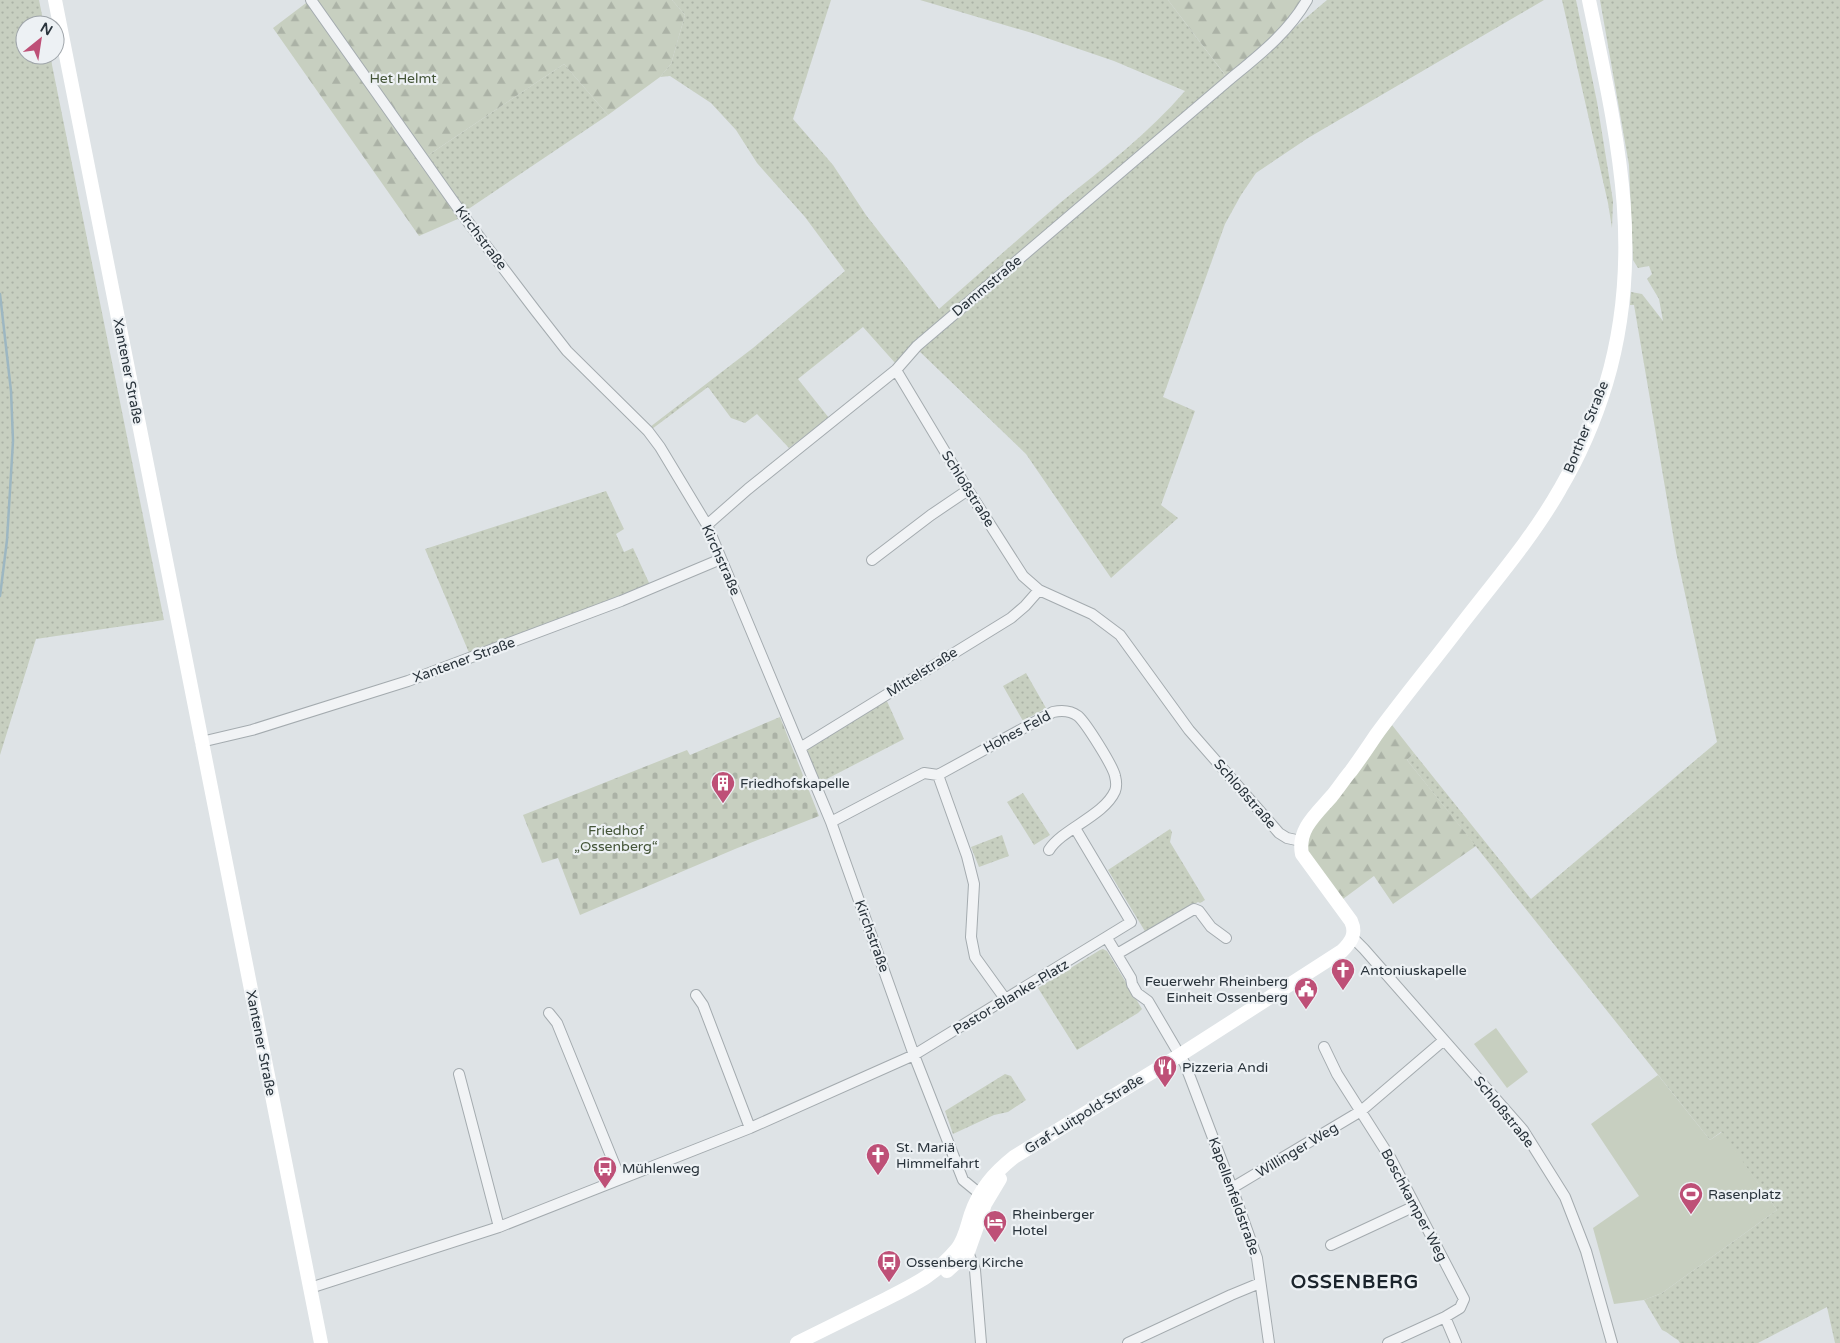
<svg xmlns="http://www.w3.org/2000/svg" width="1840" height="1343" font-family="'Varela Round',sans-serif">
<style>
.grass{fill:url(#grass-dots)}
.forest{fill:url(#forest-firs)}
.cemetery{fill:url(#cemetery-stones)}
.garden{fill:#c7cfc0}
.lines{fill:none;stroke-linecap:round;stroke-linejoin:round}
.stream{stroke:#9db7c2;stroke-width:2.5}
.street-casing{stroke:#a4abaf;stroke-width:12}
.street{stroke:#f1f3f5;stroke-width:10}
.secondary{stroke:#fff;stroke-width:14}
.labels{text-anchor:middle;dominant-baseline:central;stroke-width:4.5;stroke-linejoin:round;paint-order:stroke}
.park-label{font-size:14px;fill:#445538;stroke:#edf1f4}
.street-label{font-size:14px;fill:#29333b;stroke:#edf1f4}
.poi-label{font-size:14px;fill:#29333b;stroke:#edf1f4;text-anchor:start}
.district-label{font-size:19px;font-weight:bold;letter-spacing:1px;fill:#1b242c;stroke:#edf1f4}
</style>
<defs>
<pattern id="grass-dots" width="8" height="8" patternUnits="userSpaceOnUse" patternTransform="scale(1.25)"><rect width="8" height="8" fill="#c7cfc0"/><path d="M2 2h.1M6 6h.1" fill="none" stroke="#abb2a6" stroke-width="1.8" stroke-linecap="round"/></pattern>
<pattern id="forest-firs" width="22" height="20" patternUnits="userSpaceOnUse" patternTransform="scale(1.25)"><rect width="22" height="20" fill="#c7cfc0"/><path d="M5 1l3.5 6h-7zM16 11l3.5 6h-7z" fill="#abb2a6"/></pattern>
<pattern id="cemetery-stones" width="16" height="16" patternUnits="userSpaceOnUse" patternTransform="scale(1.25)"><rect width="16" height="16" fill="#c7cfc0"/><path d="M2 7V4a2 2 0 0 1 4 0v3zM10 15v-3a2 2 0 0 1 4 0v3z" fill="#abb2a6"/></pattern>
</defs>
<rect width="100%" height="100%" fill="#dee3e6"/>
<!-- grass -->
<path class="grass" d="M0,0H39L44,25H25V55H50L164,620L36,639L0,755Z
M672,0H831L793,119L833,165L866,215L939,309C979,274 1019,238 1060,203C1103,168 1149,133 1185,91L1114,61L1032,33L920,0H1168L1228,79L896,364L863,327L798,379L829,418L789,448L757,414L745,423L731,418L708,387L652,429L650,427L753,348L845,271L805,217L757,163L736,130L711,103L670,76L660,77L671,64L685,15Z
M1327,0H1544L1308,138L1256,173L1241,195L1225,224L1163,397L1195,411L1161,505L1178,518L1111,578L1026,454L917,349Z
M1562,0H1576L1597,102L1613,201L1612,228L1608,203Z
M1600,0H1840V1343H1835L1827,1307L1758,1343H1680L1678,1340C1672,1337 1668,1332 1662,1330L1644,1300L1662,1293L1777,1210L1721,1132L1710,1140L1407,760L1414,753L1531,899L1717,742L1676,552L1634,305H1630L1631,292L1642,294L1663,321L1659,299L1647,279L1652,274L1649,266L1638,268L1633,260L1629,165Z
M564,64L608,115L464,212L424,158Z
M606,491L624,529L616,534L624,552L633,548L650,585L470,655L425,549Z
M1026,673L1046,708L1023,721L1003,686Z
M886,699L904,739L819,783L806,748Z
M1023,793L1050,835L1034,845L1007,802Z
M1170,829L1172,832L1170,842L1205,900L1200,903L1198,902L1146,933L1108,870Z
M1002,835L1009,856L979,867L971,847Z
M1103,949L1107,951L1142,1009L1138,1013L1077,1050L1038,988L1100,950Z
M1005,1074L1011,1076L1026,1100L1008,1112L994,1115L953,1134L945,1111Z"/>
<!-- forest -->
<path class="forest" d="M310,0H672L685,15L671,64L660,77L608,115L564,64L418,162L460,218L419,236L273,28Z
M1168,0H1307L1300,12L1229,80Z
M1392,725L1414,753L1407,760L1476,846L1393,904L1374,876L1343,899L1310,856L1307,848L1311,829Z"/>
<!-- cemetery -->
<path class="cemetery" d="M780,717L819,816L735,849L580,915L558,858L542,863L523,815L687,750L690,755Z"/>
<!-- garden -->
<path class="garden" d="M1496,1028L1528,1072L1507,1088L1474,1044Z
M1658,1075L1710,1140L1722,1132L1777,1210L1662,1293L1644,1300L1614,1304L1593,1228L1639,1196L1591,1124Z"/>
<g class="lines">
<!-- stream -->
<path class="stream" d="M0,294L11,391L13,441L7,540L0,596"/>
<!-- street casing -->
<g class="street-casing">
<path id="street" d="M311,0L465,218L535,310L567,351L648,431L660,447L707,525L831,822L914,1055L963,1180L985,1198
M896,370L968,490L1023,576L1039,590L1092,614L1120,635L1189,730L1279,833L1287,838L1301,841
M707,525L748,489L896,370L917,346L1229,80C1258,56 1288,33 1307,0
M872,560L931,515L968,490
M201,742L252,730L408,681L621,601L721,559
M800,748L1011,618L1025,606L1039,590
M938,775L967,856L974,884L971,937L975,957L1006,1000
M831,822L924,773L938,775L1053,712C1062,710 1070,710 1078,716C1086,723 1113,766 1115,776C1116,780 1117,786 1115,791C1104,816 1062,829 1049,850
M1107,938L1131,978L1132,984L1137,993L1148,1001L1185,1064L1232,1188L1257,1258L1269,1343
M1353,938L1364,949L1523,1130L1565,1197L1586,1251L1612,1343
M1117,954L1194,909L1199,911L1211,927L1226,938
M696,995L703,1005L750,1128
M549,1013L557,1023L620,1178
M1324,1047L1337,1074L1391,1159L1464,1299L1460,1308L1445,1317L1388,1343
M459,1074L499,1227
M1232,1188L1361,1111L1444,1040
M1331,1245L1415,1206
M962,1249L968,1252L975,1270L981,1343
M310,1288L499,1227L750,1128L914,1055L1131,922L1075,828
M1445,1317L1456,1343
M1128,1343L1231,1295L1260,1283"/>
</g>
<!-- street -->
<use href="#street" class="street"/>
<!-- secondary -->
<path class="secondary" d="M55,0L321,1343
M947,1271L968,1252L985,1204L1000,1179
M797,1343C827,1328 856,1314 886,1299C915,1284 935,1275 957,1249C965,1239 967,1226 971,1214C979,1190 994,1173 1014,1157L1180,1055L1342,951C1351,942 1357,934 1351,921L1302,854C1297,830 1316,814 1331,797C1338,789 1344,779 1351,771C1360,759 1368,747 1376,735C1403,698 1433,662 1461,625C1494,582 1533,537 1560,489C1579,457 1595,420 1606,384C1646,251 1616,131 1589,0"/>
</g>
<!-- icons -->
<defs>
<g id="building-pin" transform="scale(1.25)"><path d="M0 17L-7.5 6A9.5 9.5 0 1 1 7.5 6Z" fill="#be5077" stroke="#edf1f4"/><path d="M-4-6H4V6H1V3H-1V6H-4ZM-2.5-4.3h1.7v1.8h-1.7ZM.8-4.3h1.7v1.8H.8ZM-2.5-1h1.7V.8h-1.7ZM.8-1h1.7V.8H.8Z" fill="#fff"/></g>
<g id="church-pin" transform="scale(1.25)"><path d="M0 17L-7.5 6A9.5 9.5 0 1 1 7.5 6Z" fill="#be5077" stroke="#edf1f4"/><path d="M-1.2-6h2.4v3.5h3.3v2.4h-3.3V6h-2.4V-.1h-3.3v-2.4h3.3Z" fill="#fff"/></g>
<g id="civic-pin" transform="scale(1.25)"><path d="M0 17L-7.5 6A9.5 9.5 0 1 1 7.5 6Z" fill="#be5077" stroke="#edf1f4"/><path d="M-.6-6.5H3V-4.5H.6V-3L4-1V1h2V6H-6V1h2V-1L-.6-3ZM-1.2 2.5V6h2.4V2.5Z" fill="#fff"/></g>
<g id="restaurant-pin" transform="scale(1.25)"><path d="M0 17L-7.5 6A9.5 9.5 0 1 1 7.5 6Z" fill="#be5077" stroke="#edf1f4"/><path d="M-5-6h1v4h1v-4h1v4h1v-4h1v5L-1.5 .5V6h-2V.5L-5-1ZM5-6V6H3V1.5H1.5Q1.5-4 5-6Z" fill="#fff"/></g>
<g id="bus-pin" transform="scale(1.25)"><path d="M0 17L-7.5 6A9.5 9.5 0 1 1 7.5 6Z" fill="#be5077" stroke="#edf1f4"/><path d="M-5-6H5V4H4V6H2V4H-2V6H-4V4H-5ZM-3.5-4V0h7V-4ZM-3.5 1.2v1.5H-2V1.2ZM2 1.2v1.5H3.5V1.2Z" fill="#fff"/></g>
<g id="stadium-pin" transform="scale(1.25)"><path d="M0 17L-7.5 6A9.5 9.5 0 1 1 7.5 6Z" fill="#be5077" stroke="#edf1f4"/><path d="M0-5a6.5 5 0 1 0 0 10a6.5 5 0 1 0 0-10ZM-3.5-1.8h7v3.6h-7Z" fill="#fff"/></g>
<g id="hotel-pin" transform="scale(1.25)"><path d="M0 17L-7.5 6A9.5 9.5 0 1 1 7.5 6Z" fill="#be5077" stroke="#edf1f4"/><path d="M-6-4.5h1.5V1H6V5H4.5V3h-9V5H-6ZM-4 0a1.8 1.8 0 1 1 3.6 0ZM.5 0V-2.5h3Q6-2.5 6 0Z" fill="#fff"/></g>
</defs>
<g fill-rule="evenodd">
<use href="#building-pin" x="723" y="783"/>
<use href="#church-pin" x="1343" y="970"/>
<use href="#civic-pin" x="1306" y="989"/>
<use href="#restaurant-pin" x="1165" y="1067"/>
<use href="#church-pin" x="878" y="1155"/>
<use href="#bus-pin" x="605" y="1168"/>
<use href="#stadium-pin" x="1691" y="1194"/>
<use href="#hotel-pin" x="995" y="1222"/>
<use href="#bus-pin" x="889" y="1262"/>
</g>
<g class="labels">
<!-- park labels -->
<g class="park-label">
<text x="403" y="78">Het Helmt</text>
<text x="616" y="830">Friedhof<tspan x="616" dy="16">„Ossenberg“</tspan></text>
</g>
<!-- street labels -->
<g class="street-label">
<text transform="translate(481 238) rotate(53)">Kirchstraße</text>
<text transform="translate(987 286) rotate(-40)">Dammstraße</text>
<text transform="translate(128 371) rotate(79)">Xantener Straße</text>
<text transform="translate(1586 427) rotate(-68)">Borther Straße</text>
<text transform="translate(968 489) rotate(58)">Schloßstraße</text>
<text transform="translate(721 560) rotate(66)">Kirchstraße</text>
<text transform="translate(464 660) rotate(-20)">Xantener Straße</text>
<text transform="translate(922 672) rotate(-32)">Mittelstraße</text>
<text transform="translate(1017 732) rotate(-28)">Hohes Feld</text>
<text transform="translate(1245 794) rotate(49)">Schloßstraße</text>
<text transform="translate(872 936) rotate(70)">Kirchstraße</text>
<text transform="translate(1011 997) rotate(-31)">Pastor-Blanke-Platz</text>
<text transform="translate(261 1043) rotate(79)">Xantener Straße</text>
<text transform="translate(1504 1112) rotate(51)">Schloßstraße</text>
<text transform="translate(1084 1114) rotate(-32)">Graf-Luitpold-Straße</text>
<text transform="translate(1297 1150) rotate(-31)">Willinger Weg</text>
<text transform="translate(1234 1196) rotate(70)">Kapellenfeldstraße</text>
<text transform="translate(1414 1205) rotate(62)">Boschkamper Weg</text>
</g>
<!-- poi labels -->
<g class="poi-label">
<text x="740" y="783">Friedhofskapelle</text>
<text x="1360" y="970">Antoniuskapelle</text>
<text x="1288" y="981" text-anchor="end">Feuerwehr Rheinberg<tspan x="1288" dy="16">Einheit Ossenberg</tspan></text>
<text x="1182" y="1067">Pizzeria Andi</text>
<text x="896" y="1147">St. Mariä<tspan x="896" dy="16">Himmelfahrt</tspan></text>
<text x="622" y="1168">Mühlenweg</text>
<text x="1708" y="1194">Rasenplatz</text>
<text x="1012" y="1214">Rheinberger<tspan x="1012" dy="16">Hotel</tspan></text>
<text x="906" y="1262">Ossenberg Kirche</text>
</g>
<!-- district labels -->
<g class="district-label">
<text x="1355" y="1282">OSSENBERG</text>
</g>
</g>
<!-- north arrow -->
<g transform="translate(40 40) rotate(30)"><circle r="24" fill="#edf1f4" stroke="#9fa5aa"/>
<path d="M0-4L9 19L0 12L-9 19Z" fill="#be5077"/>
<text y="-8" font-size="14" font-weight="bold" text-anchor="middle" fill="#29333b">N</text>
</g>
</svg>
